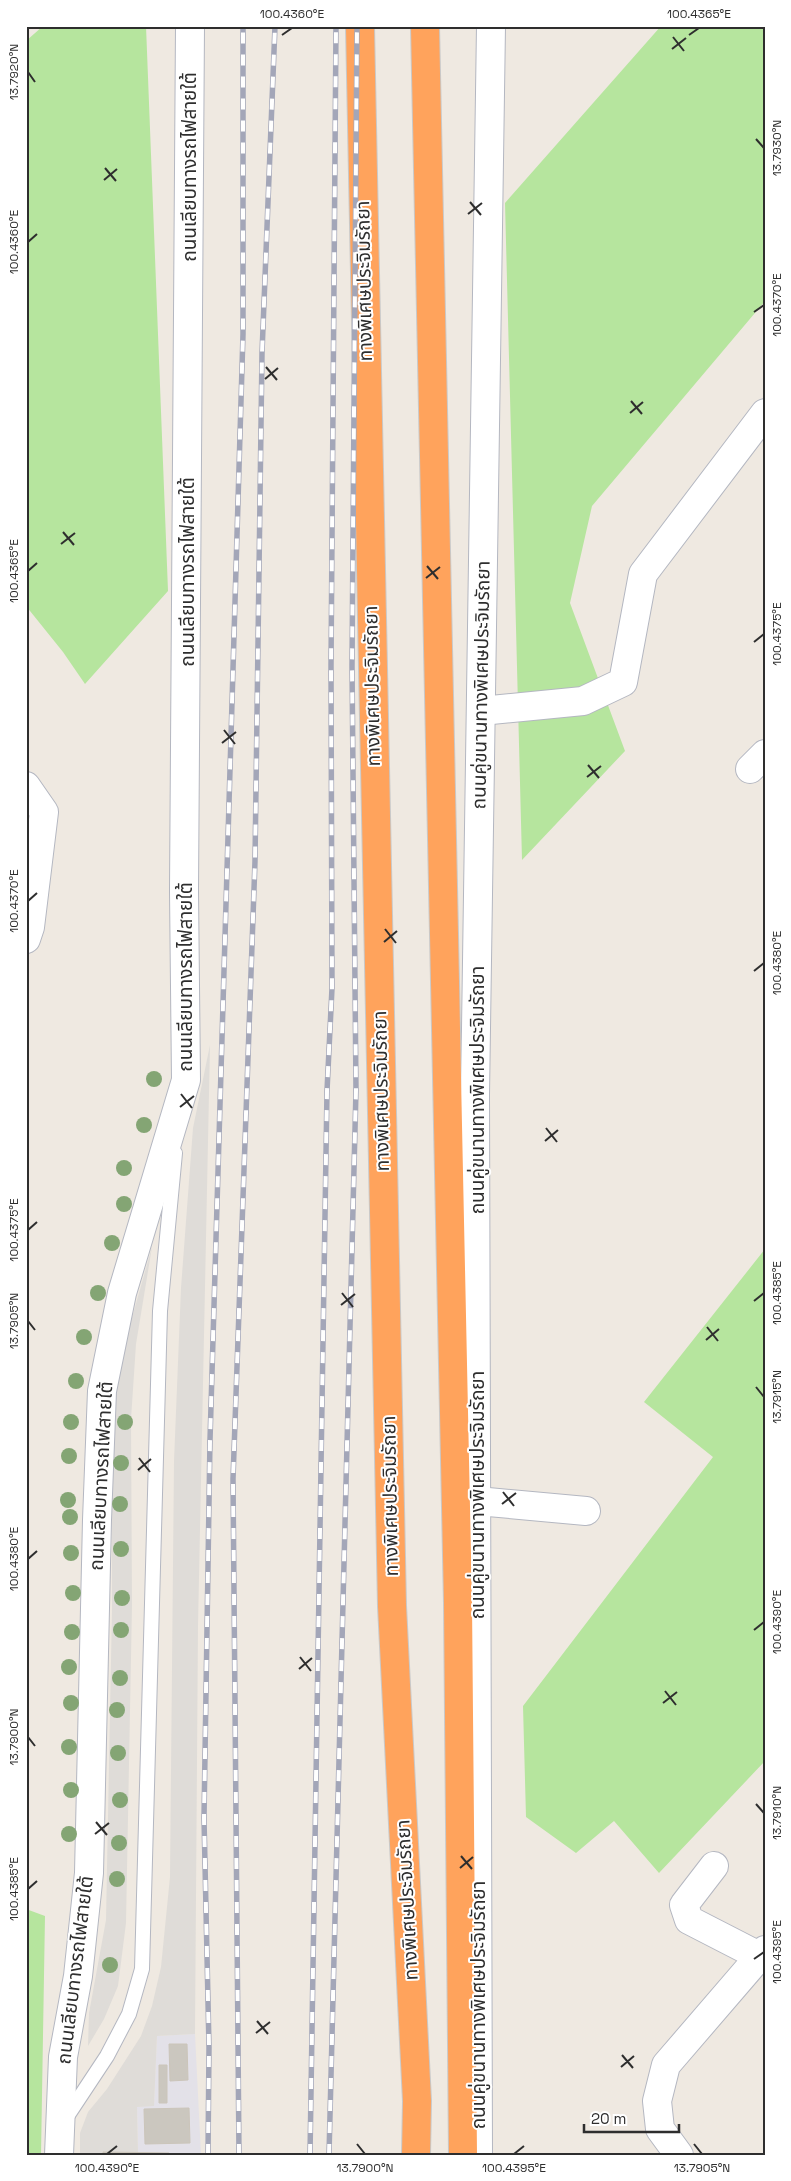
<svg xmlns="http://www.w3.org/2000/svg" width="791" height="2181" font-family="'Space Grotesk','Noto Sans Thai',sans-serif">
<style>
.industrial{fill:#e3e1e8}
.green{fill:#b6e59e}
.plaza{fill:#dfdcd8}
.building{fill:#cbc7bf;stroke:#cbc5ba}
.lines{fill:none;stroke-linecap:round;stroke-linejoin:round}
.lane-casing{stroke:#b4b7c1;stroke-width:16}
.street-casing{stroke:#b4b7c1;stroke-width:30}
.secondary-casing{stroke:#b4b7c1;stroke-width:30}
.highway-casing{stroke:#c9c9c9;stroke-width:30}
.lane{stroke:#fff;stroke-width:14}
.street{stroke:#fff;stroke-width:28}
.secondary{stroke:#fff;stroke-width:28}
.highway{stroke:#ffa35c;stroke-width:28}
.rail-casing{stroke:#a3a6b8;stroke-width:5.5}
.rail{stroke:#fff;stroke-width:4;stroke-dasharray:11;stroke-linecap:butt}
.tree{fill:#84a574}
.ticks{fill:none;stroke:#2e2e2e;stroke-width:2}
.labels{text-anchor:middle;dominant-baseline:central;stroke-width:4;stroke-linejoin:round;paint-order:stroke}
.street-label{font-size:19px;fill:#2e2e2e;stroke:#fff}
.neatline{fill:none;stroke:#2e2e2e;stroke-width:2}
.ticks-label{font-size:12px;text-anchor:middle;fill:#2e2e2e}
</style>
<rect width="100%" height="100%" fill="#efe9e1"/>
<!-- industrial -->
<path class="industrial" d="M195,2034L201,2155L138,2152L137,2107L154,2105L157,2036Z"/>
<!-- green -->
<path class="green" d="M43,26H146L168,591L85,684L63,652L26,606V41Z
M661,26H765V301L592,506L570,603L625,751L522,860L505,203Z
M765,1249V1761L659,1873L614,1821L576,1853L526,1817L523,1706L713,1457L644,1402Z
M26,1909L45,1916L41,2155H26Z"/>
<!-- plaza -->
<path class="plaza" d="M210,1045L198,1626L195,2034L157,2036L154,2106L137,2107L138,2152H104L103,2155H80V2133L88,2112L107,2089L141,2036L152,2006L161,1967L170,1877L174,1461L181,1288L193,1128Z
M152,1247L136,1344L131,1419L132,1605L126,1923L118,1986L104,2019L88,2046L89,2013L106,1920L112,1609V1451L114,1390L122,1353Z"/>
<!-- building -->
<path class="building" d="M169,2044H187L188,2080L170,2081Z
M159,2065H167V2103H159Z
M189,2108L190,2143L145,2144L144,2109Z
M103,2152L169,2153V2155H103Z"/>
<g class="lines">
<!-- lane casing -->
<g class="lane-casing">
<path id="lane" d="M64,2121L107,2056L129,2014L142,1969L160,1311L175,1153"/>
</g>
<!-- street casing -->
<g class="street-casing">
<path id="street" d="M481,711L583,701L623,682L643,574L765,413
M750,769L765,754
M26,786L44,812L30,927L26,939
M477,1501L586,1511
M714,1866L684,1905L689,1920L759,1956
M679,2155L660,2129L657,2101L666,2065L765,1950"/>
</g>
<!-- secondary casing -->
<g class="secondary-casing">
<path id="secondary" d="M59,2155L63,2057L78,1976L89,1873L97,1520L102,1391L122,1293L186,1080L184,891L190,26
M478,2155L475,1095L491,26"/>
</g>
<!-- highway casing -->
<g class="highway-casing">
<path id="highway" d="M360,26L392,1606L417,2101L416,2155
M425,26L458,1603L463,2155"/>
</g>
<!-- lane -->
<use href="#lane" class="lane"/>
<!-- street -->
<use href="#street" class="street"/>
<!-- secondary -->
<use href="#secondary" class="secondary"/>
<!-- highway -->
<use href="#highway" class="highway"/>
<!-- rail casing -->
<g class="rail-casing">
<path id="rail" d="M208,2155L209,2047L204,1818L210,1440L243,334V26
M239,2155L233,1479L255,861L262,353L275,26
M310,2155L327,1091L332,988L331,666L336,26
M329,2155L356,1090L352,666L357,26"/>
</g>
<!-- rail -->
<use href="#rail" class="rail"/>
</g>
<!-- trees -->
<g class="tree">
<circle cx="154" cy="1079" r="8"/>
<circle cx="144" cy="1125" r="8"/>
<circle cx="124" cy="1168" r="8"/>
<circle cx="124" cy="1204" r="8"/>
<circle cx="112" cy="1243" r="8"/>
<circle cx="98" cy="1293" r="8"/>
<circle cx="84" cy="1337" r="8"/>
<circle cx="76" cy="1381" r="8"/>
<circle cx="71" cy="1422" r="8"/>
<circle cx="125" cy="1422" r="8"/>
<circle cx="69" cy="1456" r="8"/>
<circle cx="121" cy="1463" r="8"/>
<circle cx="68" cy="1500" r="8"/>
<circle cx="120" cy="1504" r="8"/>
<circle cx="70" cy="1517" r="8"/>
<circle cx="121" cy="1549" r="8"/>
<circle cx="71" cy="1553" r="8"/>
<circle cx="73" cy="1593" r="8"/>
<circle cx="122" cy="1598" r="8"/>
<circle cx="121" cy="1630" r="8"/>
<circle cx="72" cy="1632" r="8"/>
<circle cx="69" cy="1667" r="8"/>
<circle cx="120" cy="1678" r="8"/>
<circle cx="71" cy="1703" r="8"/>
<circle cx="117" cy="1710" r="8"/>
<circle cx="69" cy="1747" r="8"/>
<circle cx="118" cy="1753" r="8"/>
<circle cx="71" cy="1790" r="8"/>
<circle cx="120" cy="1800" r="8"/>
<circle cx="69" cy="1834" r="8"/>
<circle cx="119" cy="1843" r="8"/>
<circle cx="117" cy="1879" r="8"/>
<circle cx="110" cy="1965" r="8"/>
</g>
<!-- ticks -->
<path class="ticks" d="M282,35L292,28M689,35L699,28M673,37L684,51M672,49L686,38M28,72L35,82M756,139L764,148M105,168L116,181M104,180L117,169M470,202L481,215M468,214L482,203M28,242L37,234M754,312L764,305M266,367L277,380M265,379L278,368M631,401L642,414M630,413L643,402M63,532L74,545M61,544L75,533M427,566L438,579M28,571L37,563M426,578L440,567M754,642L764,634M224,730L235,744M222,743L236,732M588,765L599,778M587,777L601,766M28,901L37,893M385,929L396,943M384,942L397,931M754,971L764,963M181,1094L192,1108M180,1107L194,1096M546,1128L557,1142M545,1141L558,1130M28,1230L37,1222M342,1293L353,1307M754,1301L764,1293M341,1305L355,1294M28,1321L35,1330M707,1327L718,1341M706,1340L719,1329M756,1387L764,1397M139,1458L150,1472M138,1470L151,1459M503,1492L514,1506M502,1504L516,1493M28,1559L37,1551M754,1630L764,1622M300,1657L311,1671M299,1669L312,1658M665,1691L676,1705M663,1703L677,1692M28,1737L35,1746M756,1804L764,1813M96,1822L107,1835M95,1834L109,1823M461,1856L472,1869M460,1868L473,1857M28,1889L37,1881M754,1959L764,1952M257,2021L268,2034M256,2033L270,2022M622,2055L633,2068M621,2067L634,2056M357,2144L365,2154M694,2144L702,2154M107,2154L117,2146M514,2154L524,2146"/>
<g class="labels">
<!-- street labels -->
<g class="street-label">
<text transform="translate(189 167) rotate(-90)">ถนนเลียบทางรถไฟสายใต้</text>
<text transform="translate(364 281) rotate(-91)">ทางพิเศษประจิมรัถยา</text>
<text transform="translate(187 572) rotate(-90)">ถนนเลียบทางรถไฟสายใต้</text>
<text transform="translate(481 685) rotate(-89)">ถนนคู่ขนานทางพิเศษประจิมรัถยา</text>
<text transform="translate(372 686) rotate(-91)">ทางพิเศษประจิมรัถยา</text>
<text transform="translate(185 977) rotate(-90)">ถนนเลียบทางรถไฟสายใต้</text>
<text transform="translate(477 1090) rotate(-90)">ถนนคู่ขนานทางพิเศษประจิมรัถยา</text>
<text transform="translate(381 1091) rotate(-91)">ทางพิเศษประจิมรัถยา</text>
<text transform="translate(101 1476) rotate(-87)">ถนนเลียบทางรถไฟสายใต้</text>
<text transform="translate(477 1495) rotate(-90)">ถนนคู่ขนานทางพิเศษประจิมรัถยา</text>
<text transform="translate(390 1496) rotate(-91)">ทางพิเศษประจิมรัถยา</text>
<text transform="translate(407 1900) rotate(-93)">ทางพิเศษประจิมรัถยา</text>
<text transform="translate(75 1970) rotate(-83)">ถนนเลียบทางรถไฟสายใต้</text>
<text transform="translate(478 2005) rotate(-90)">ถนนคู่ขนานทางพิเศษประจิมรัถยา</text>
</g>
</g>
<!-- border -->
<rect width="791" height="2181" fill="none" stroke="#ffffff" stroke-width="55"/>
<!-- scale -->
<path d="M584 2124v8h95v-8" fill="none" stroke="#2e2e2e" stroke-width="2.5"/>
<text x="591" y="2124" font-size="15" fill="#2e2e2e" stroke="#ffffff" stroke-width="4" paint-order="stroke">20 m</text>
<rect x="28" y="28" width="736" height="2126" class="neatline"/>
<g class="ticks-label">
<text x="292" y="18">100.4360°E</text>
<text x="699" y="18">100.4365°E</text>
<text transform="translate(14 72) rotate(-90)" y="4">13.7920°N</text>
<text transform="translate(777 148) rotate(-90)" y="4">13.7930°N</text>
<text transform="translate(14 242) rotate(-90)" y="4">100.4360°E</text>
<text transform="translate(777 305) rotate(-90)" y="4">100.4370°E</text>
<text transform="translate(14 571) rotate(-90)" y="4">100.4365°E</text>
<text transform="translate(777 634) rotate(-90)" y="4">100.4375°E</text>
<text transform="translate(14 901) rotate(-90)" y="4">100.4370°E</text>
<text transform="translate(777 963) rotate(-90)" y="4">100.4380°E</text>
<text transform="translate(14 1230) rotate(-90)" y="4">100.4375°E</text>
<text transform="translate(777 1293) rotate(-90)" y="4">100.4385°E</text>
<text transform="translate(14 1321) rotate(-90)" y="4">13.7905°N</text>
<text transform="translate(777 1397) rotate(-90)" y="4">13.7915°N</text>
<text transform="translate(14 1559) rotate(-90)" y="4">100.4380°E</text>
<text transform="translate(777 1622) rotate(-90)" y="4">100.4390°E</text>
<text transform="translate(14 1737) rotate(-90)" y="4">13.7900°N</text>
<text transform="translate(777 1813) rotate(-90)" y="4">13.7910°N</text>
<text transform="translate(14 1889) rotate(-90)" y="4">100.4385°E</text>
<text transform="translate(777 1952) rotate(-90)" y="4">100.4395°E</text>
<text x="107" y="2172">100.4390°E</text>
<text x="365" y="2172">13.7900°N</text>
<text x="514" y="2172">100.4395°E</text>
<text x="702" y="2172">13.7905°N</text>
</g>
</svg>
